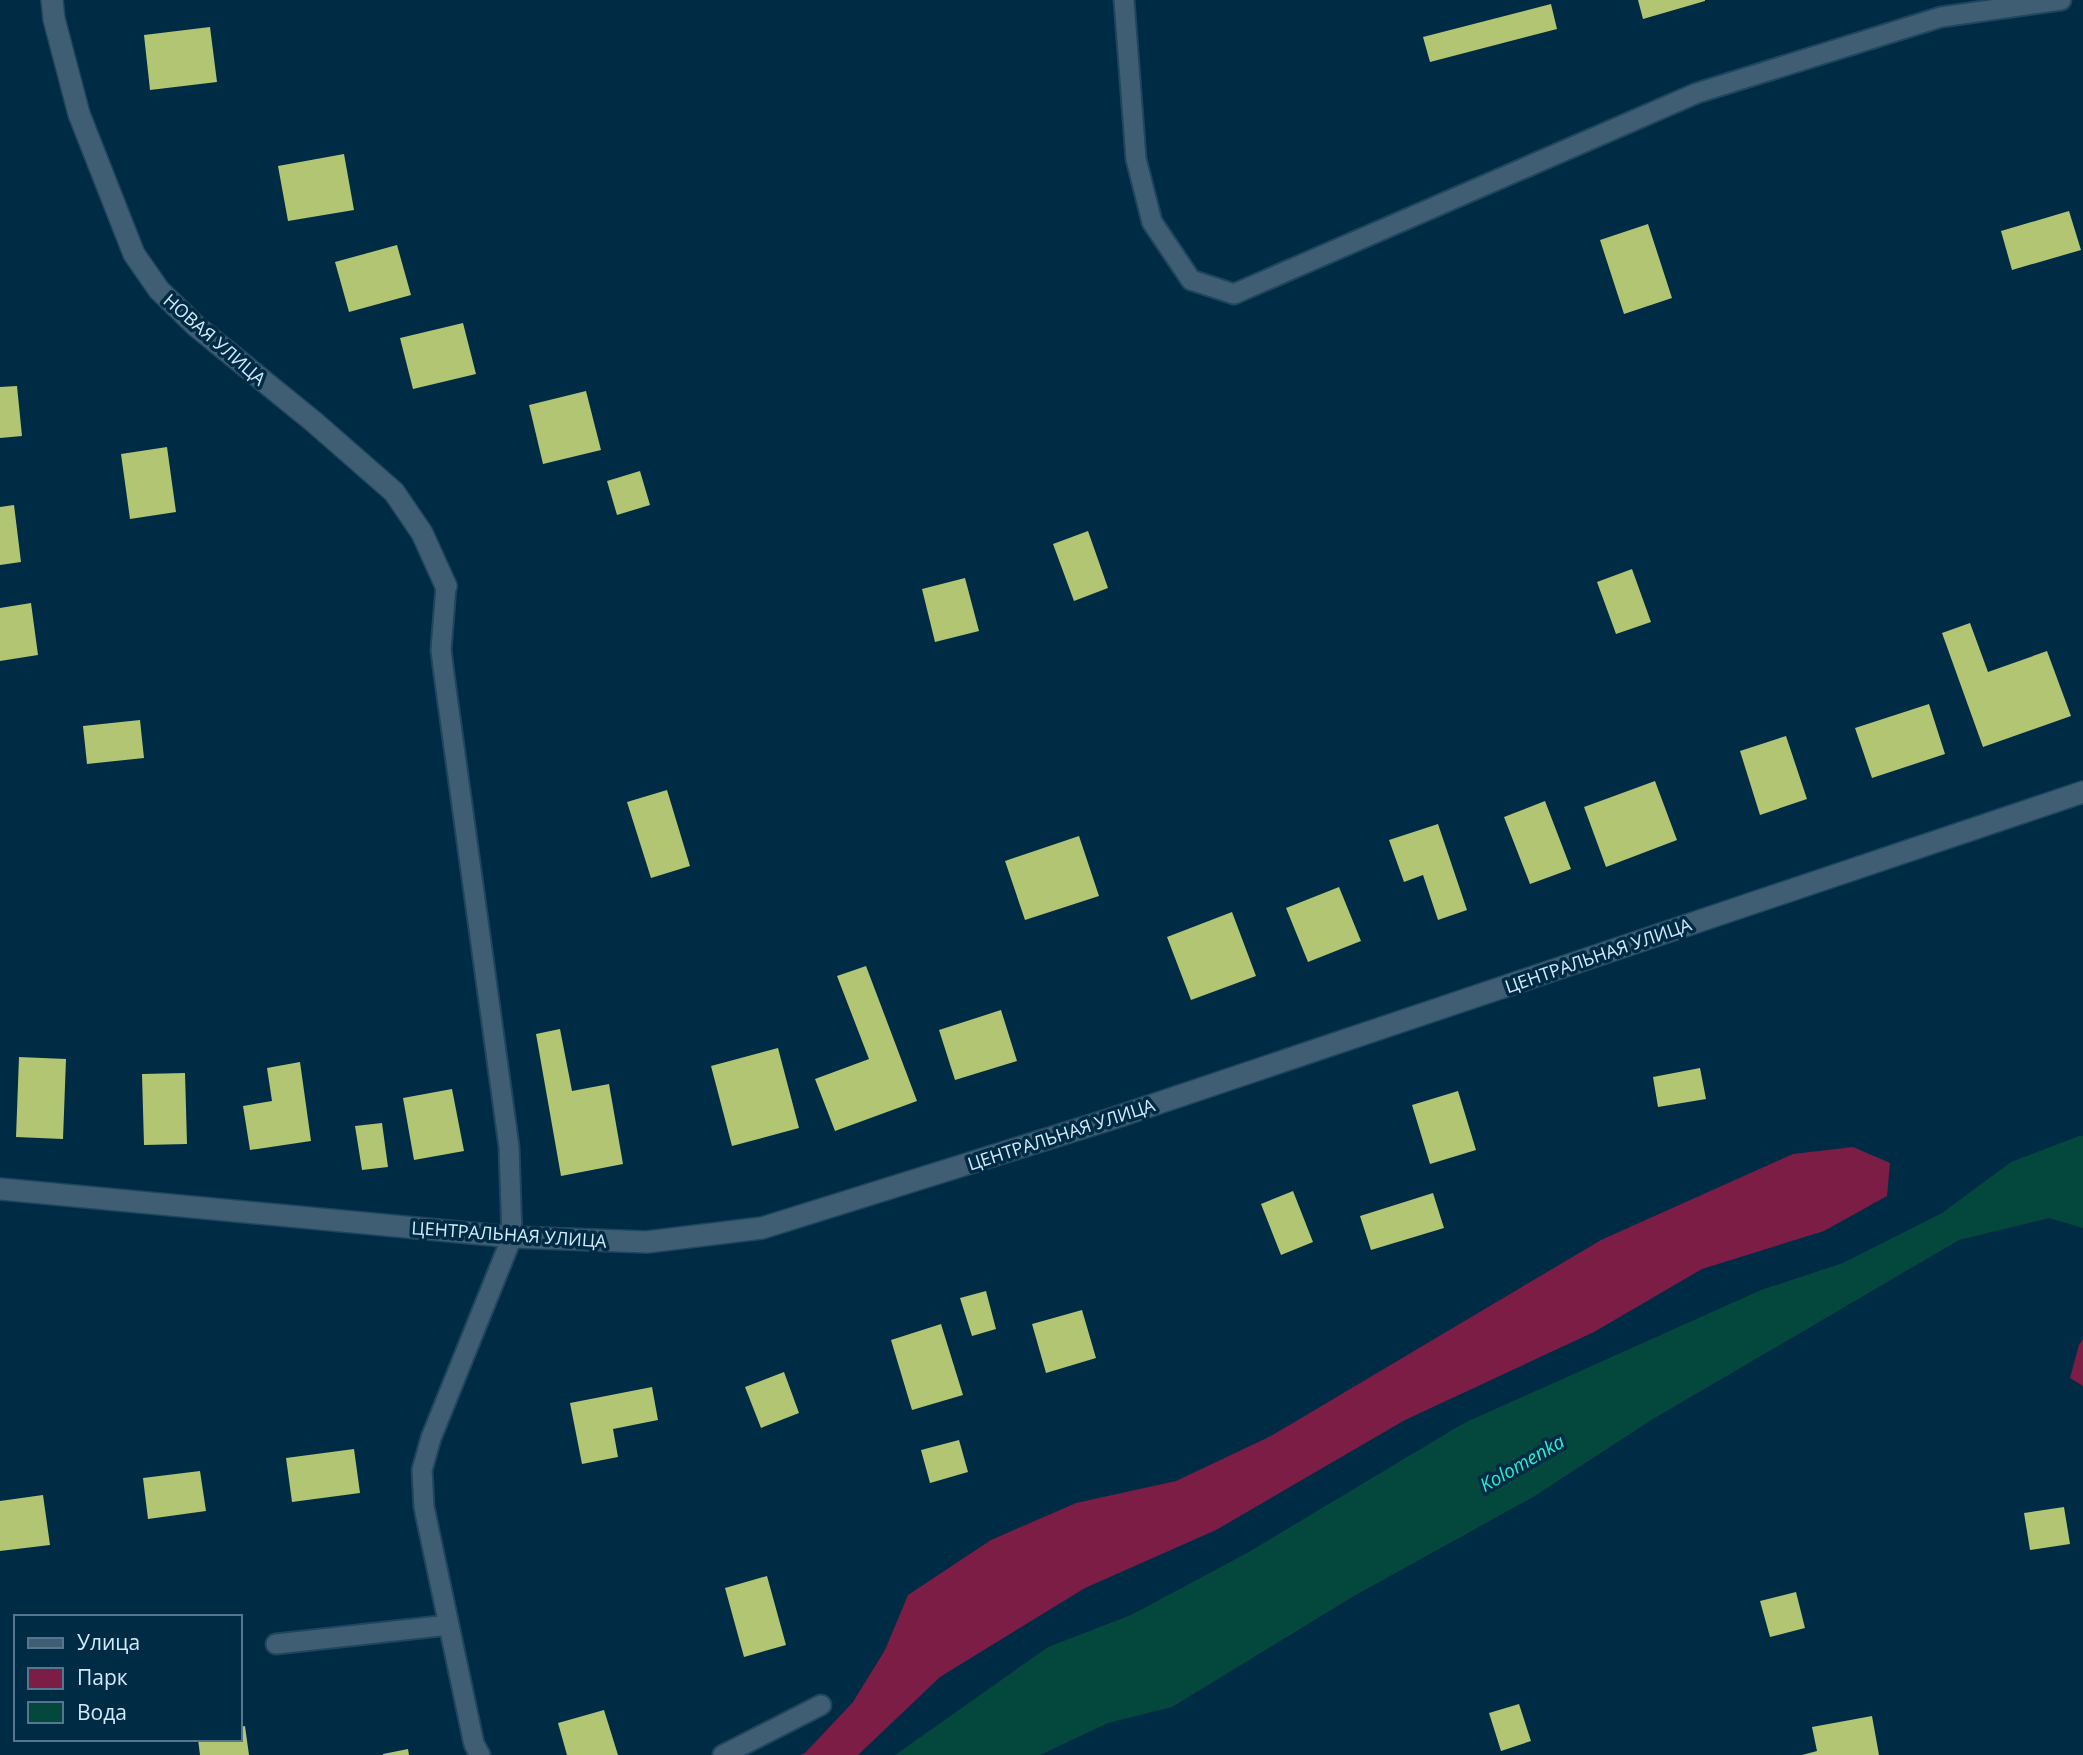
<svg xmlns="http://www.w3.org/2000/svg" width="2083" height="1755" font-family="'Open Sans',sans-serif">
<style>
.green{fill:#7c1d45}
.water{fill:#04473d}
.building{fill:#b2c572}
.lines{fill:none;stroke-linecap:round;stroke-linejoin:round}
.lane-casing{stroke:#1e465e;stroke-width:23}
.street-casing{stroke:#1e465e;stroke-width:24}
.lane{stroke:#405e73;stroke-width:19}
.street{stroke:#405e73;stroke-width:21}
.labels{text-anchor:middle;dominant-baseline:central;stroke-width:7;stroke-linejoin:round;paint-order:stroke}
.street-label{font-size:18px;fill:#d3eafa;stroke:#002b45}
.water-label{font-size:19px;font-style:italic;fill:#26efd2;stroke:#002b45}
</style>
<rect width="100%" height="100%" fill="#002b45"/>
<!-- green -->
<path class="green" d="M1853,1147L1890,1163L1887,1196L1824,1231L1702,1269L1594,1332L1405,1420L1216,1530L1085,1588L940,1677L858,1755H800L805,1753L853,1702L885,1650L908,1595L991,1540L1076,1503L1176,1481L1271,1436L1601,1240L1793,1154Z
M2083,1339V1386L2070,1378L2079,1345Z"/>
<!-- water -->
<path class="water" d="M2079,1136H2083V1228L2049,1218L1959,1240L1653,1419L1533,1497L1354,1596L1172,1707L1108,1723L1040,1755H895L1048,1647L1131,1615L1247,1553L1464,1423L1761,1290L1843,1263L1942,1213L2011,1162Z"/>
<!-- building -->
<path class="building" d="M1638,0H1705V1L1643,19Z
M1551,4L1557,29L1430,62L1423,37Z
M210,27L217,82L150,90L144,35Z
M344,154L354,210L288,221L278,166Z
M2069,211L2081,250L2012,270L2001,231Z
M1648,224L1672,298L1624,314L1600,240Z
M397,245L411,295L349,312L335,262Z
M463,323L476,374L413,389L400,338Z
M17,386L22,436L0,438V387Z
M586,391L601,450L543,464L529,405Z
M167,447L176,512L130,519L121,454Z
M640,471L650,505L617,515L607,481Z
M14,505L21,562L0,565V507Z
M1088,531L1108,588L1074,601L1053,544Z
M1632,569L1651,622L1616,634L1597,582Z
M965,578L979,631L935,642L922,589Z
M31,603L38,655L0,661V608Z
M1970,623L1988,672L2047,651L2071,716L1983,747L1942,633Z
M1929,704L1945,754L1872,778L1855,728Z
M140,720L144,758L87,764L83,726Z
M1786,736L1807,799L1760,815L1740,751Z
M1655,781L1677,840L1606,867L1584,807Z
M667,790L690,866L651,878L627,802Z
M1545,801L1571,869L1530,884L1504,817Z
M1438,824L1467,910L1438,920L1423,875L1404,882L1389,840Z
M1079,836L1099,896L1025,920L1005,861Z
M1339,887L1361,941L1308,962L1286,908Z
M1232,912L1256,976L1191,1000L1167,937Z
M866,966L917,1101L835,1131L815,1079L869,1059L837,976Z
M1001,1010L1017,1061L955,1080L939,1030Z
M560,1029L572,1091L609,1084L623,1164L561,1176L536,1034Z
M778,1048L799,1128L732,1146L711,1066Z
M19,1057L66,1059L63,1139L16,1137Z
M300,1062L311,1141L250,1150L243,1106L272,1101L267,1068Z
M1700,1068L1706,1099L1658,1107L1653,1077Z
M185,1073L187,1144L144,1145L142,1074Z
M452,1089L464,1151L414,1160L403,1098Z
M1458,1091L1476,1150L1430,1164L1412,1105Z
M382,1123L388,1167L362,1170L355,1126Z
M1293,1191L1313,1242L1281,1255L1261,1204Z
M1433,1193L1444,1228L1371,1250L1360,1216Z
M986,1291L996,1329L972,1336L960,1298Z
M1082,1310L1096,1358L1046,1373L1032,1324Z
M941,1324L963,1395L912,1410L891,1340Z
M784,1372L799,1413L761,1428L745,1387Z
M652,1387L658,1420L613,1429L618,1457L582,1464L570,1403Z
M959,1440L968,1472L930,1483L921,1450Z
M354,1449L360,1493L292,1502L286,1458Z
M200,1471L206,1511L148,1519L143,1478Z
M43,1495L50,1545L0,1551V1501Z
M2064,1507L2070,1544L2030,1550L2024,1513Z
M767,1576L786,1645L744,1657L725,1588Z
M1796,1592L1805,1628L1770,1637L1760,1601Z
M1519,1704L1531,1741L1501,1751L1489,1713Z
M604,1710L618,1755H567L558,1723Z
M1872,1716L1879,1755H1802L1817,1751L1812,1727Z
M245,1726L249,1755H200L198,1739H240V1727Z
M408,1749L409,1755H383V1754Z"/>
<g class="lines">
<!-- lane casing -->
<g class="lane-casing">
<path id="lane" d="M1124,0L1136,159L1152,222L1191,280L1234,294L1697,93L1941,17L2061,0
M446,586L441,650L444,674L509,1147L512,1237L431,1438L422,1470L424,1507L474,1744L480,1755
M276,1644L449,1625
M723,1755L821,1705"/>
</g>
<!-- street casing -->
<g class="street-casing">
<path id="street" d="M52,0L54,19L79,114L134,254L159,290L196,326L314,422L394,492L422,533L446,586
M0,1189L512,1237L647,1242L762,1228L1111,1119L2083,792"/>
</g>
<!-- lane -->
<use href="#lane" class="lane"/>
<!-- street -->
<use href="#street" class="street"/>
</g>
<g class="labels">
<!-- street labels -->
<g class="street-label">
<text transform="translate(215 339) rotate(41)">НОВАЯ УЛИЦА</text>
<text transform="translate(1598 955) rotate(-19)">ЦЕНТРАЛЬНАЯ УЛИЦА</text>
<text transform="translate(1061 1134) rotate(-18)">ЦЕНТРАЛЬНАЯ УЛИЦА</text>
<text transform="translate(509 1234) rotate(4)">ЦЕНТРАЛЬНАЯ УЛИЦА</text>
</g>
<!-- water labels -->
<g class="water-label">
<text transform="translate(1522 1463) rotate(-30)">Kolomenka</text>
</g>
</g>
<!-- legend -->
<rect x="14" y="1615" width="228" height="126" fill="#002b45" stroke="#54778d" stroke-width="2"/>
<rect x="28" y="1638" width="35" height="10" fill="#405e73" stroke="#54778d" stroke-width="2"/>
<text x="77" y="1650" font-size="21" fill="#d3eafa">Улица</text>
<rect x="28" y="1668" width="35" height="21" fill="#7c1d45" stroke="#54778d" stroke-width="2"/>
<text x="77" y="1685" font-size="21" fill="#d3eafa">Парк</text>
<rect x="28" y="1702" width="35" height="21" fill="#04473d" stroke="#54778d" stroke-width="2"/>
<text x="77" y="1720" font-size="21" fill="#d3eafa">Вода</text>
</svg>
